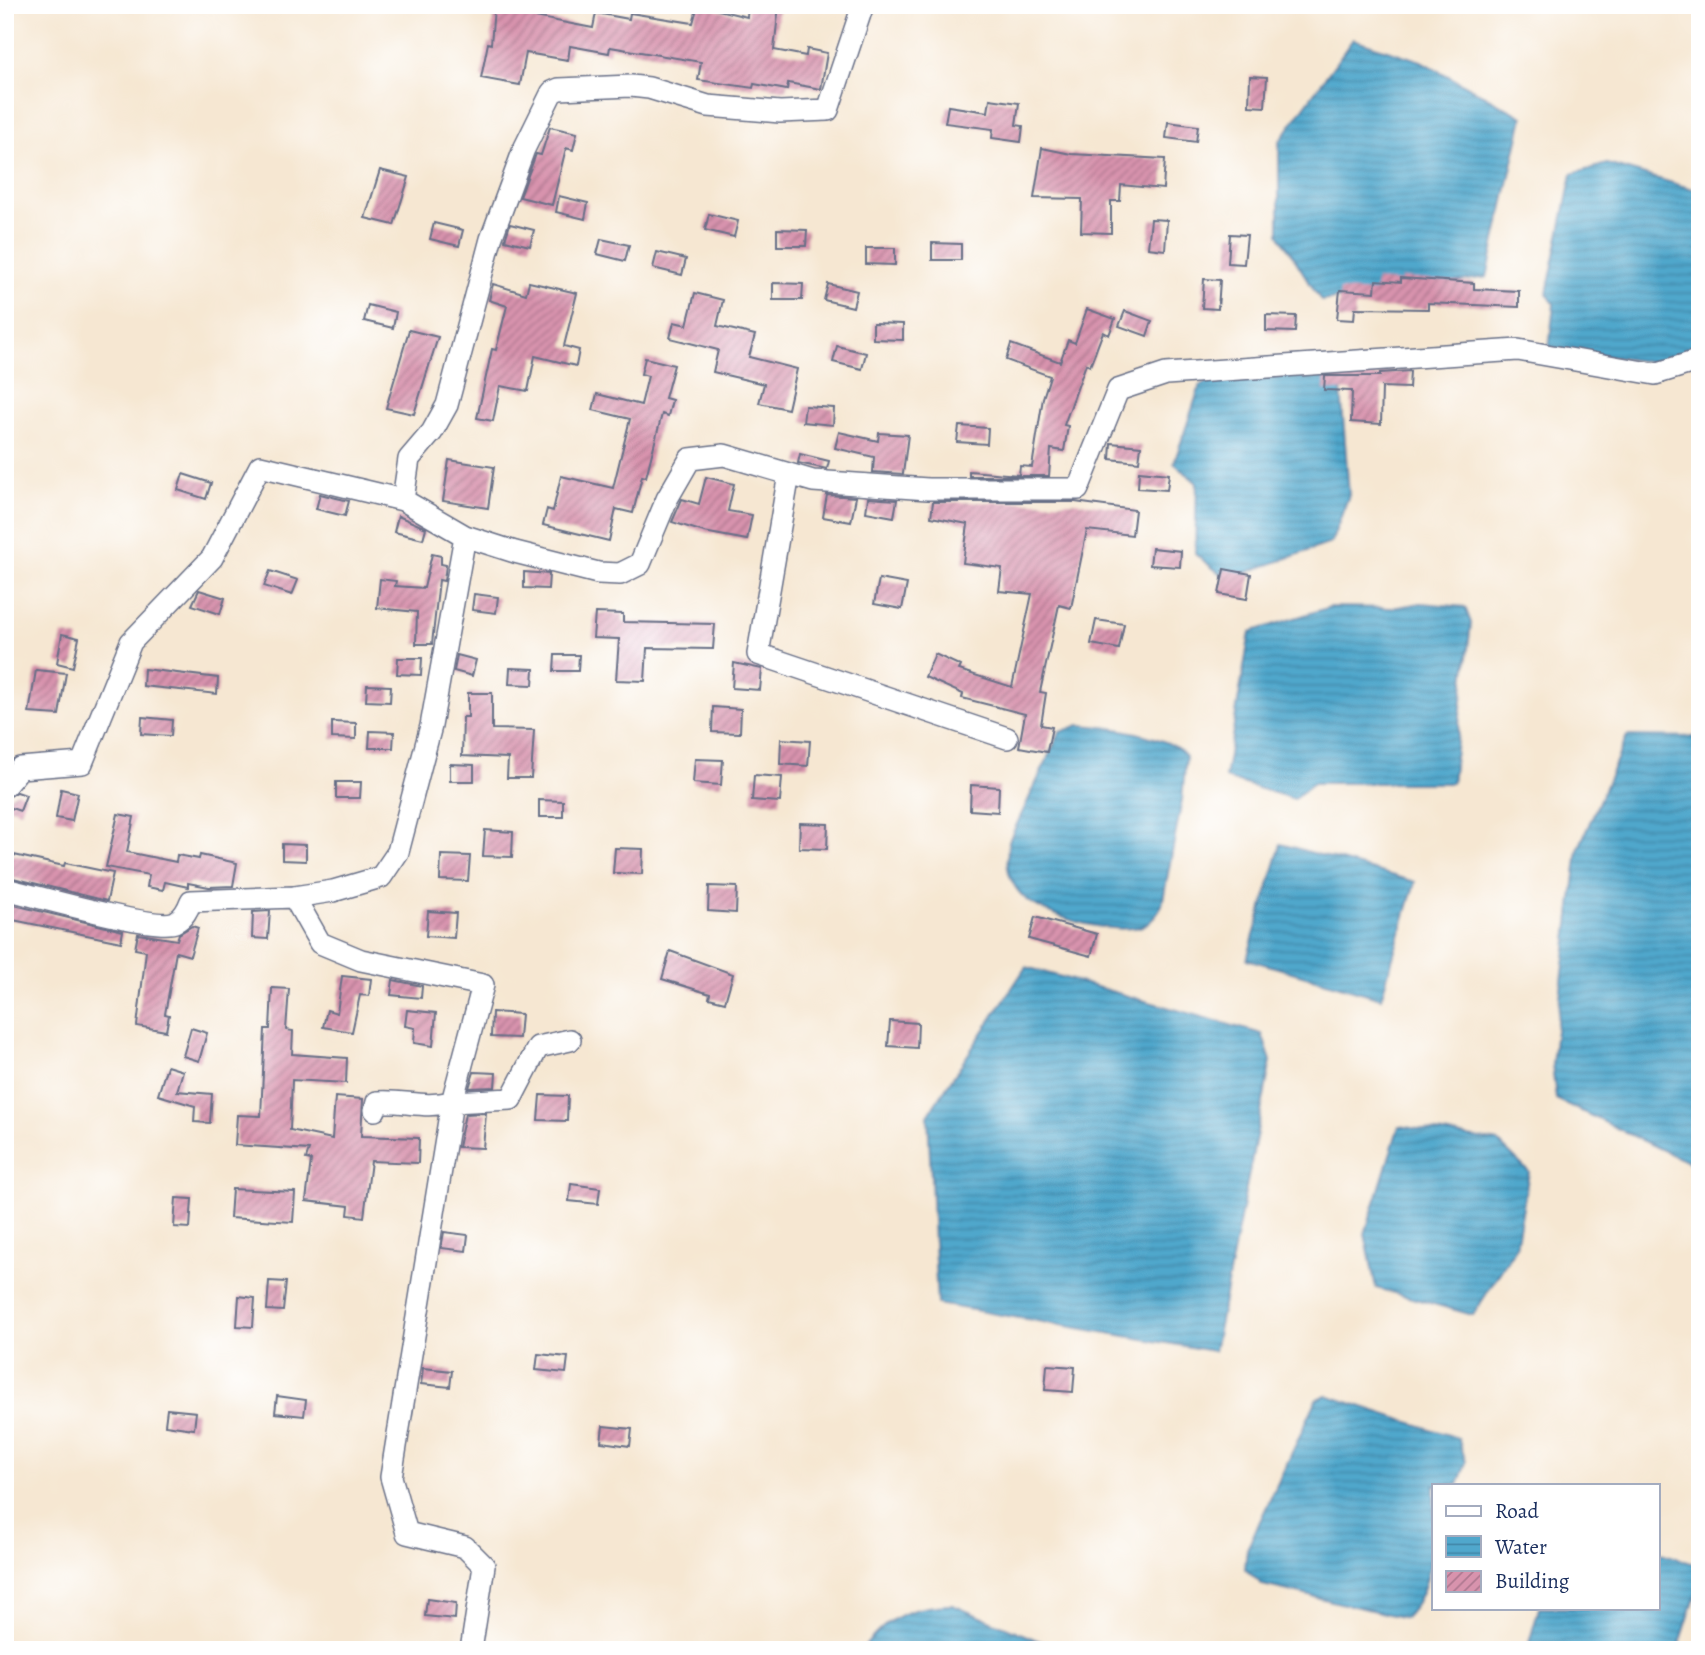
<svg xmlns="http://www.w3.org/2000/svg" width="1705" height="1655" font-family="Alegreya,serif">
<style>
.water{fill:url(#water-rules);stroke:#366b95;stroke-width:2}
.building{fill:url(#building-hatch)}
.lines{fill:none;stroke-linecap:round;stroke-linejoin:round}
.street-casing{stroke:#686f87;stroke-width:24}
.street{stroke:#fff;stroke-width:21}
</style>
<defs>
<pattern id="water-rules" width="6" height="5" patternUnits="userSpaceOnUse" patternTransform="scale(1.75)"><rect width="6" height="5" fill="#50a7cc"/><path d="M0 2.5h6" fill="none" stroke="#4288a9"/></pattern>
<pattern id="building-hatch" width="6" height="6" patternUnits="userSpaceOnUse" patternTransform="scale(1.75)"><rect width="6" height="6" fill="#d893ad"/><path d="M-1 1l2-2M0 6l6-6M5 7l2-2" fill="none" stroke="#ae7890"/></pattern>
</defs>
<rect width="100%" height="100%" fill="#fff"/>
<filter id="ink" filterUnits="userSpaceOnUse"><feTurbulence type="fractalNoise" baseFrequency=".0143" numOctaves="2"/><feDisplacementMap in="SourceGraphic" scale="14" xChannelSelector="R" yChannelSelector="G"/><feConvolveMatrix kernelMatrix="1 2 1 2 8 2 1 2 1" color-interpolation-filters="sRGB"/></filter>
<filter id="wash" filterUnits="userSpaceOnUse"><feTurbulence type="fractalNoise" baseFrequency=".00686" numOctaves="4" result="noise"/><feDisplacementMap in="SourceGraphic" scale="28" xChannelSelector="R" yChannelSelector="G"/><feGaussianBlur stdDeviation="1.57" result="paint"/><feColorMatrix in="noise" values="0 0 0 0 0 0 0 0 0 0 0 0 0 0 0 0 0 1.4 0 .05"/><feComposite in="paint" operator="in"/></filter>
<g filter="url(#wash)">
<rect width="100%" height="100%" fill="#f6e7d2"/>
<!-- water -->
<path class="water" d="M1353,39L1421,61L1523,117L1487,277L1321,301L1279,234V142Z
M1607,164L1700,191V353L1660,363L1549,349L1554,304L1547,293L1572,174Z
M1220,376H1340L1349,495L1331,543L1227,579L1195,554L1197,483L1174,463L1200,386Z
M1421,603L1465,607L1471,623L1452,783H1313L1294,799L1225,778L1250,632L1330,607L1392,608Z
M1079,725C1105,726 1170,735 1186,756L1182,800L1162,905C1157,913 1153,921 1145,925C1116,937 1037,916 1019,892C1006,876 1006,860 1009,841L1060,732Z
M1627,736L1700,737V1168L1556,1099L1552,1063L1578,850Z
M1281,844L1415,882L1381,998L1247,959Z
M1026,967L1262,1034L1271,1061L1214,1351L937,1304L928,1115Z
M1399,1126L1498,1142L1529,1172L1516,1247L1473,1315L1376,1288L1365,1234Z
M1326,1395L1458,1438L1466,1462L1458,1485H1434C1434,1527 1437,1586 1405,1618L1263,1585L1245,1569L1247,1549L1317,1399Z
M1658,1552L1700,1566V1581L1678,1650H1527L1539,1608H1658Z
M952,1605L1059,1649V1650H862C888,1616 910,1606 952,1605Z"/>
<g id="blocks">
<!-- building -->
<path class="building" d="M698,5L747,17L748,5H779L774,50L806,56L807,49L827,53L821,89L788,83L787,90L754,84L753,88L698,80L701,62L610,47L609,53L570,46L568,60L526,53L520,85L481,78L488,43L491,44L494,8L531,11L530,16L593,28L596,13L629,19L630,13L693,23Z
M1250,76L1267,77L1265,107L1249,106Z
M990,99L1019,103L1016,125L1023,126L1021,142L992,138L993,129L945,123L948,106L988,112Z
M1168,122L1198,126L1196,142L1166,138Z
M550,127L577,133L573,150L566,148L552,205L520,197L536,154L541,155Z
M1042,148L1071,154L1165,159L1163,189L1121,185L1120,201H1111V233L1081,232L1082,199L1034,198Z
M380,170L409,177L394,225L365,218Z
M559,196L588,203L585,219L556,212Z
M709,214L738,221L734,237L705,230Z
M1151,219L1167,220L1165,250L1148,248Z
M434,223L463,230L459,246L430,239Z
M510,224L534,230L530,246L505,240Z
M777,229L807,230L806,246H777Z
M1230,234L1247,235L1244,264L1228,263Z
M601,239L629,245L625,261L597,254Z
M932,243L961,244V260H932Z
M866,248H895V265L866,264Z
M657,252L686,259L682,275L653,268Z
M1401,278L1474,283V289L1519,291V307L1428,303V309L1355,308L1354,320L1337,319L1340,290L1375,292L1376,280L1401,282Z
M1204,279L1220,280L1218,309L1202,308Z
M529,282L577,293L564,346L579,350L576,366L535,356L528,391L500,386L493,421L477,418L492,349L496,350L507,306L489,300L493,284L526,294Z
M773,283L803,284L802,300H773Z
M828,284L857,291L853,307L824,300Z
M695,293L723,300L717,326L755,335L749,357L797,369L788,409L759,403L764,384L713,372L718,350L670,338L674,322L687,325Z
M368,305L396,312L393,328L364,321Z
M1087,309L1115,319L1109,335L1103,332L1090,366L1086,364L1064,425L1068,426L1064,451L1051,449L1049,476H969V471L1019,475L1020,466L1032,467L1043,398L1050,376L1006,360L1011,344L1060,362L1068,340L1075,343Z
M1125,311L1152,321L1147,336L1119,326Z
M1266,315L1296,316L1295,332L1266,331Z
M873,323L903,324V340L873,339Z
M409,330L438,337L414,414L386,408Z
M837,346L866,353L862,369L833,362Z
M645,358L674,365L665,398L672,400L668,416L662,414L646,477L642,476L633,513L616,509L609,541L543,525L547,509L553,511L561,476L613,488L630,419L593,410L597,394L641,405L648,376L641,374Z
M1410,371L1409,388L1382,387L1381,424L1351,422L1352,391L1324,390L1325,376H1380V373Z
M805,406L834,408L833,425L803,422Z
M959,426L988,428L987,444L957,442Z
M839,432L878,441L879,433L908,435L903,474L873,472L874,457L835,448Z
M1111,443L1141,446L1139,462L1110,459Z
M800,454L829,461L827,469L798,463Z
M449,460L494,467L488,508L443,501Z
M1139,471L1169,474L1167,490L1138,488Z
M183,474L211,483L206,499L178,490Z
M706,477L734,484L728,511L752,515L747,540L704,532L672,522L682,499L699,504Z
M320,494L349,501L345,516L316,509Z
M827,495L856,497L851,522L823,517Z
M868,498L897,500L894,517L866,512Z
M933,502H1075L1135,510L1132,535L1087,530L1071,608L1059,605L1040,692L1046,693L1041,725L1052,727L1047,752L1019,747L1025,714L962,698L963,694L925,677L935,654L961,666L959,670L1012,687L1032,594L999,591L1002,568L963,563L968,524L931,517Z
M398,516L426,528L423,539L394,532Z
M1152,548L1181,551L1180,567L1150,565Z
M432,554L441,556V564L446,565L444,581L439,580L432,644H416L417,612L377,608L380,579L396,581L395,586L424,588Z
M1224,569L1251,574L1247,599L1219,594Z
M270,571L298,580L292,595L264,586Z
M524,572L549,574L548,589L524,588Z
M879,579L907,584L902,609L874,604Z
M199,590L225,598L220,614L192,605Z
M474,594L498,597L496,613L472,610Z
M595,613L623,614V622L715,624L713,649L647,648L645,681L616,680L619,639L593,638Z
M1096,620L1124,624L1119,649L1091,644Z
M62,634L79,638L73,667L57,663Z
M457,655L476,660L472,676L454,671Z
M555,655H579L578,671H554Z
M398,658H422L421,675L397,674Z
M734,663L762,669L760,690L732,688Z
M510,668L534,669L533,685L509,684Z
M144,669L218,678L217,694L143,686Z
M36,670L66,673L59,715L29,713Z
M367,685L391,686L390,702L366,701Z
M468,693H492V729L534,730L531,778H507L508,758L462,756L463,717H468Z
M713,707L741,709L740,733L712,732Z
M142,717L172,720L171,736L141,734Z
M332,722L356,723V739L332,738Z
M370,731L394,732L393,748H369Z
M781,739L810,741L808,766L780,764Z
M695,759L723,760L721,785L693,783Z
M450,764L474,765V781H450Z
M754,775L782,777L780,802L752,800Z
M336,782H361L360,798H336Z
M971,785L999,787L998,812L970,810Z
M61,789L78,793L72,821L56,818Z
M17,792L26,795L20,811L5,806V799Z
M539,800L563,801V817H539Z
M118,814L134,817L127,852L176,862L177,855L199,859L200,855L237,863L233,886L209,887L188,883V887L165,882L163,890L147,887L149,875L106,867Z
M800,823L828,824L827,849L799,848Z
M485,830L513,832L512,857L483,856Z
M282,844L306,845V861L282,860Z
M615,848L643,849L642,874L613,873Z
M5,853L64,866L65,863L113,873L107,901L5,876Z
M441,855L470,856L468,881L440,880Z
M709,886L737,887L736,913L708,911Z
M10,904L123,931L121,942L8,919Z
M270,911L268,939L252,938L253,912Z
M428,911L456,913L454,938L426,936Z
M1035,917L1097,934L1091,956L1029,939Z
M192,926L198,928L190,956L176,952L165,1014L169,1015L166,1031L137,1026L146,951L135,949L138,934L177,940L179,934Z
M670,951L733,974L725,1002L709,998L710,994L662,979Z
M342,976L371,979L369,996L360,995L352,1032L323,1027L327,1010L337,1013Z
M393,980L422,986L421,998L391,995Z
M272,988L289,989L286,1030L293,1031L292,1054L347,1058L346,1083L292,1080L290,1130L332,1139L335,1097L363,1099L361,1136L419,1138L418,1163L371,1161L364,1217L348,1215L349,1206L306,1201L311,1160L306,1159L309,1150L235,1145L237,1115L261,1116L265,1029H270Z
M407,1010L436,1013L433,1046L414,1043L415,1028L405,1026Z
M492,1012L521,1014L519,1038L491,1037Z
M890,1021L918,1023L917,1048L888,1046Z
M191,1028L207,1033L199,1061L183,1056Z
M167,1066L183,1071L177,1091L212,1094L210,1123L194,1122L195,1106L158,1095Z
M474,1072L496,1073L495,1087L469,1088Z
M540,1095L568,1096L567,1121L538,1120Z
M486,1113L483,1148L458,1147L465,1114Z
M571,1184L600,1188L598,1204L569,1201Z
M232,1189L295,1192L293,1222L230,1218Z
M176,1198L192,1199L190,1228L174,1227Z
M444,1232L468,1235L466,1251L441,1248Z
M269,1281L286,1282L283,1311L267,1310Z
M239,1296L255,1298L253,1327L237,1326Z
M538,1354L568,1357L566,1373L536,1370Z
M1047,1365L1075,1367L1073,1392L1045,1390Z
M423,1368L452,1371L450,1387L421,1384Z
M277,1396L306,1400L304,1416L275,1413Z
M167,1409L196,1412L194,1429L165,1425Z
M603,1426L632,1429L630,1446L601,1442Z
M427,1599L456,1603L455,1619L425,1616Z"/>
</g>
</g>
<g filter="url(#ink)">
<use href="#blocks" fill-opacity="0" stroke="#686f87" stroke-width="2"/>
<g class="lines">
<!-- street casing -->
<g class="street-casing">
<path id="street" d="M789,474L758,654L1007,738
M403,500L409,459L432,432L447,405L491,239L524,149L552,92L559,89L631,86L649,88L708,106L780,112L828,110L863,5
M5,786L20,768L82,763L131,642L212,558L260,466L403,500L465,536L515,552L598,573L620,574L640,564L667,499L690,459L724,455L813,481L928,489H1078L1118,390L1166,374L1518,350L1655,374L1700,360
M5,889C33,895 156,931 175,922C184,918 188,909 191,901L294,897L333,891L381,877L398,852L431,726L465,536
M294,897L320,943L361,960L483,985L452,1102C422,1109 407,1100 377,1102L375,1110
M471,1650L484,1566L465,1547L407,1533L391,1477L452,1102L511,1099L538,1047L570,1040"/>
</g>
<!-- street -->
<use href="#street" class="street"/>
</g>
</g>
<!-- margin -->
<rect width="1705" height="1655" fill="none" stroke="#fff" stroke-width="28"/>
<!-- legend -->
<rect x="1432" y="1484" width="228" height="126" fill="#ffffff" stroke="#a4acbf" stroke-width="2"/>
<rect x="1446" y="1506" width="35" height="10" fill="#ffffff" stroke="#a4acbf" stroke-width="2"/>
<text x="1495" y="1518" font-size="21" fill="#1b2f5e">Road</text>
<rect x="1446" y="1536" width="35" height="21" fill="url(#water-rules)" stroke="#a4acbf" stroke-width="2"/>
<text x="1495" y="1554" font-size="21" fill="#1b2f5e">Water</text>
<rect x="1446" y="1571" width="35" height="21" fill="url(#building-hatch)" stroke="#a4acbf" stroke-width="2"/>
<text x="1495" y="1588" font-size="21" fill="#1b2f5e">Building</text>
</svg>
